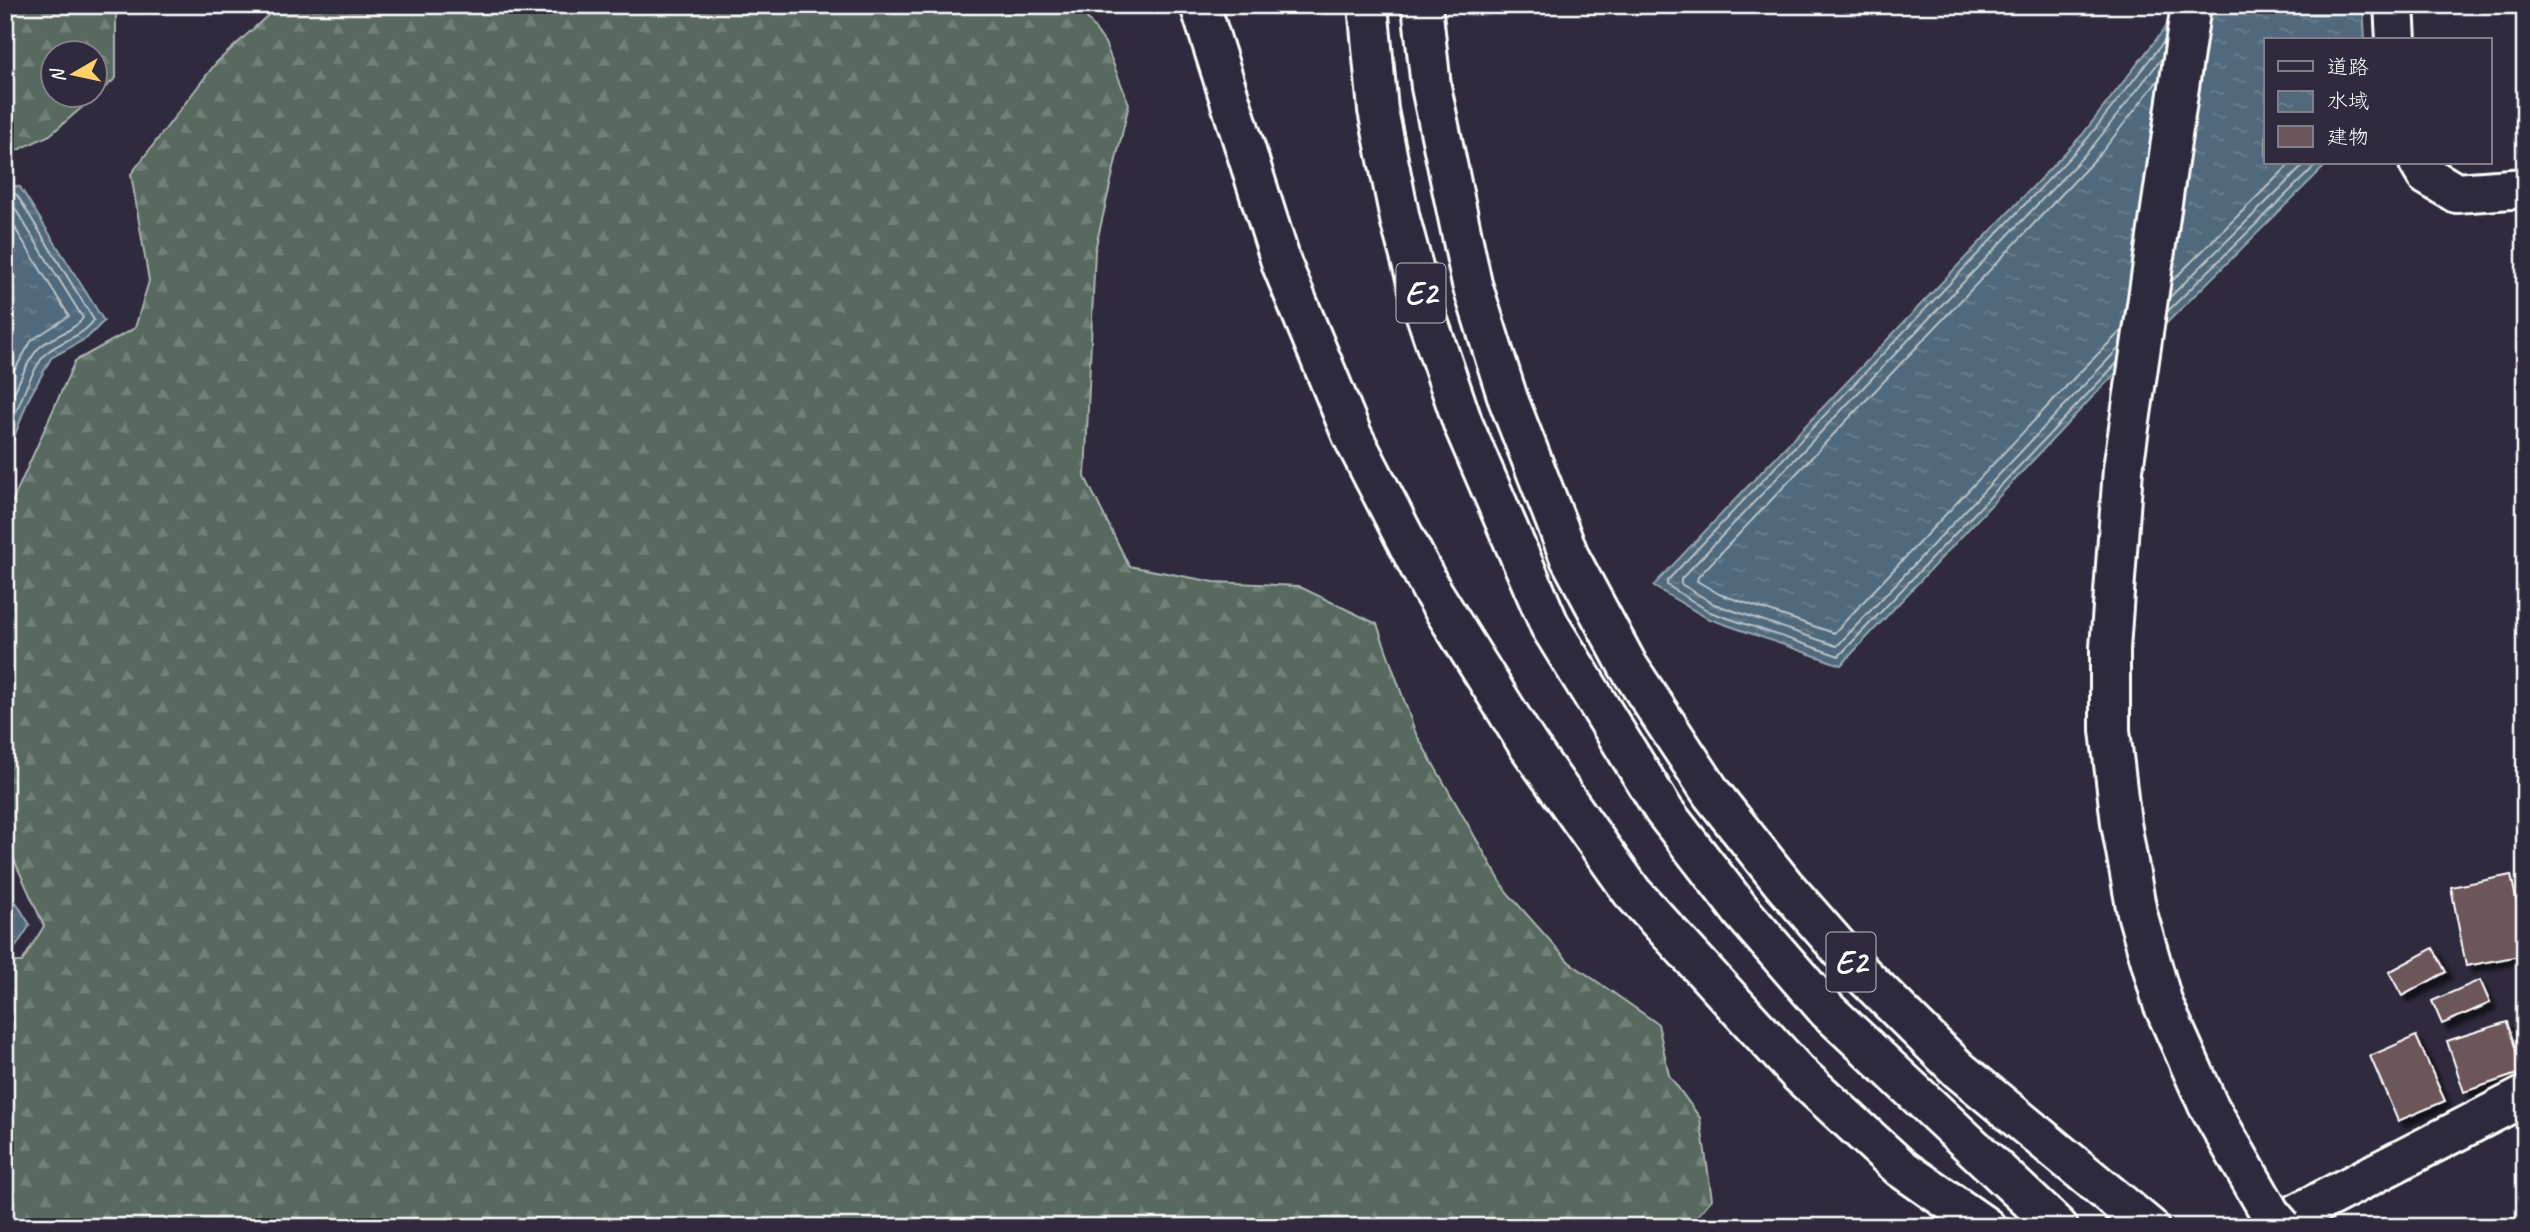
<svg xmlns="http://www.w3.org/2000/svg" width="2530" height="1232" font-family="Caveat,'Klee One',sans-serif">
<style>
.forest{fill:url(#forest-firs);stroke:#acb4b0;stroke-width:2;fill-rule:evenodd}
.water{fill:url(#water-ripples);stroke:#97a5b0;stroke-width:2}
.lines{fill:none;stroke-linecap:round;stroke-linejoin:round}
.shore{stroke:#b9c3ca;stroke-width:2}
.building{fill:#6c565a;stroke:#fff;stroke-width:2;filter:url(#shadow)}
.minor-casing{stroke:#fff;stroke-width:44}
.highway-casing{stroke:#fff;stroke-width:44}
.minor{stroke:#2f2a3d;stroke-width:38}
.highway{stroke:#2f2a3d;stroke-width:38}
.highway-bridge-casing{stroke:#fff;stroke-width:44;stroke-linecap:butt}
.highway-bridge{stroke:#2f2a3d;stroke-width:38}
.labels{text-anchor:middle;dominant-baseline:central;stroke-width:5;stroke-linejoin:round;paint-order:stroke}
.shield{fill:#2f2a3d;stroke:#c1bfc5;stroke-width:2}
.shield-label{font-size:33px;font-weight:bold;fill:#fff}
</style>
<defs>
<pattern id="forest-firs" width="22" height="20" patternUnits="userSpaceOnUse" patternTransform="scale(1.75)"><rect width="22" height="20" fill="#586961"/><path d="M5 1l3.5 6h-7zM16 11l3.5 6h-7z" fill="#718079"/></pattern>
<pattern id="water-ripples" width="26" height="14" patternUnits="userSpaceOnUse" patternTransform="scale(1.75)"><rect width="26" height="14" fill="#51697b"/><path d="M2 4q2-2 4 0t4 0M15 11q2-2 4 0t4 0" fill="none" stroke="#6b808f"/></pattern>
<filter id="shadow"><feDropShadow dx="6" dy="6" stdDeviation="2" flood-color="#0009"/></filter>
</defs>
<rect width="100%" height="100%" fill="#2f2a3d"/>
<filter id="ink" filterUnits="userSpaceOnUse"><feTurbulence type="fractalNoise" baseFrequency=".0143" numOctaves="2"/><feDisplacementMap in="SourceGraphic" scale="14" xChannelSelector="R" yChannelSelector="G"/><feConvolveMatrix kernelMatrix="1 2 1 2 8 2 1 2 1" color-interpolation-filters="sRGB"/></filter>
<g filter="url(#ink)">
<!-- forest -->
<path class="forest" d="M5,5H116V78L50,135L5,156ZM52,52H94V94H52Z
M279,5H1078L1105,43L1129,104L1095,250L1085,477L1129,566L1214,582L1298,586L1377,624L1416,734L1506,891L1569,962L1658,1024L1669,1075L1700,1118L1712,1199L1688,1227H5V962H22L44,926L5,840V518L75,361L135,328L149,281L131,174L216,63Z"/>
<!-- water -->
<path class="water" d="M2183,5H2363L2365,40H2266V163H2328L2096,393L1841,665L1707,618L1653,586L2082,135Z
M5,184L20,187L104,321L87,338L51,358L28,400L5,462Z
M5,884L30,925L13,951L5,947Z"/>
<g class="lines">
<!-- shore -->
<path class="shore" d="M5,191L17,195L94,320C83,336 64,340 49,351C33,362 12,422 5,442
M5,200L11,202L83,318C73,332 54,335 41,346C28,357 11,399 5,416
M5,212L69,316L32,340L5,386
M2172,281L2291,163
M2169,298L2306,163
M2167,312L2318,163
M2122,330L2077,375L1834,633L1719,594L1697,581L1698,577L2101,153L2159,79
M2120,347L1837,646L1714,604L1681,584V579L2093,146L2162,58
M2118,362L1839,656L1710,612L1667,585V581L2087,139L2165,40"/>
</g>
<!-- building -->
<path class="building" d="M2511,875L2525,941V955L2466,966L2451,887Z
M2433,948L2446,972L2402,996L2389,972Z
M2480,980L2490,1003L2442,1024L2432,1001Z
M2507,1022L2523,1072L2464,1092L2447,1041Z
M2416,1036L2445,1101L2398,1121L2370,1056Z
M2520,1117H2525V1152Z"/>
<g class="lines">
<!-- minor casing -->
<g class="minor-casing">
<path id="minor" d="M2394,5L2396,40
M2419,163L2426,175L2456,193L2525,188
M2271,1227L2525,1096"/>
</g>
<!-- highway casing -->
<g class="highway-casing">
<path id="highway" d="M1200,5L1282,265L1352,435L1431,589L1528,745L1632,892L1798,1073L1901,1168L1986,1227
M1368,5L1378,110L1400,219L1426,315L1463,424L1550,626L1664,811L1742,912L1828,1011L2058,1227
M1422,5L1431,87L1472,284L1508,399L1570,558L1628,666L1712,794L1784,885L1861,973L1959,1070L2149,1227
M2191,5L2123,469L2110,648V730L2121,823L2137,913L2163,1004L2208,1105"/>
</g>
<!-- minor -->
<use href="#minor" class="minor"/>
<!-- highway -->
<use href="#highway" class="highway"/>
<!-- highway-bridge casing -->
<g class="highway-bridge-casing">
<path id="highway-bridge" d="M2208,1105L2270,1213L2282,1227"/>
</g>
<!-- highway-bridge -->
<use href="#highway-bridge" class="highway-bridge"/>
</g>
</g>
<g class="labels">
<!-- shield labels -->
<g class="shield">
<rect x="1396.5" y="263.5" width="49" height="59" rx="5"/>
<rect x="1826.5" y="932.5" width="49" height="59" rx="5"/>
</g>
<g class="shield-label">
<text x="1421" y="293">E2</text>
<text x="1851" y="962">E2</text>
</g>
</g>
<!-- margin -->
<rect width="2530" height="1232" fill="none" stroke="#2f2a3d" stroke-width="28"/>
<rect x="14" y="14" width="2502" height="1204" fill="none" stroke="#fff" stroke-width="2.5" filter="url(#ink)"/>
<!-- legend -->
<rect x="2264" y="38" width="228" height="126" fill="#2f2a3d" stroke="#827f8b" stroke-width="2"/>
<rect x="2278" y="61" width="35" height="10" fill="#2f2a3d" stroke="#827f8b" stroke-width="2"/>
<text x="2327" y="74" font-size="21" fill="#ffffff">道路</text>
<rect x="2278" y="91" width="35" height="21" fill="url(#water-ripples)" stroke="#827f8b" stroke-width="2"/>
<text x="2327" y="108" font-size="21" fill="#ffffff">水域</text>
<rect x="2278" y="126" width="35" height="21" fill="#6c565a" stroke="#827f8b" stroke-width="2"/>
<text x="2327" y="144" font-size="21" fill="#ffffff">建物</text>
<!-- north arrow -->
<g transform="translate(74 74) rotate(261)"><circle r="33" fill="#2f2a3d" stroke="#827f8b" stroke-width="2"/>
<path d="M0-5L12 26L0 18L-12 26Z" fill="#ffd166"/>
<text y="-10" font-size="19" font-weight="bold" text-anchor="middle" fill="#ffffff">N</text>
</g>
</svg>
